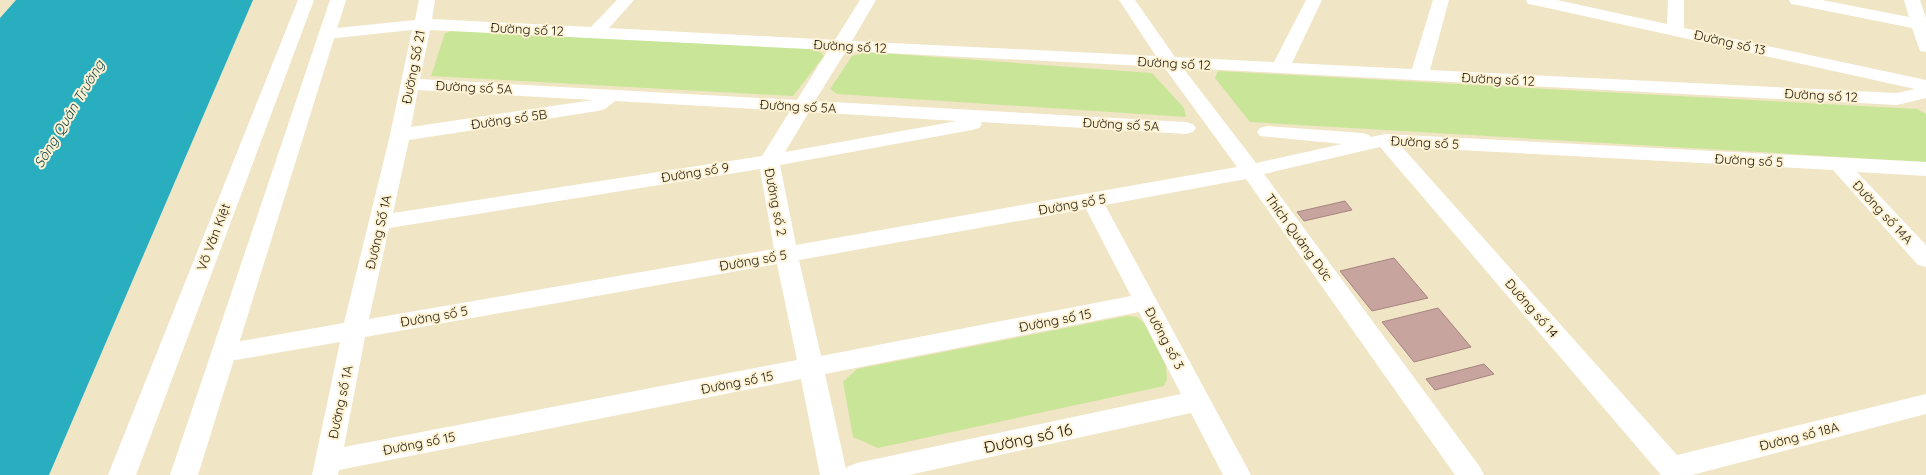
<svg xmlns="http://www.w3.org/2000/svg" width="1926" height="475" font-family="Quicksand,sans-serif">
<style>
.green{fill:#c9e598}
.water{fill:#28aebf}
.building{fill:#c8a49f;stroke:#a78480}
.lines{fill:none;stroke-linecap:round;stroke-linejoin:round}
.minor{fill:#fff;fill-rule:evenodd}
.major{fill:#fff;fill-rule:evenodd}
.labels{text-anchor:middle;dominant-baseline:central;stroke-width:4;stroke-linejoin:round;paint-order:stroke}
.street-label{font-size:13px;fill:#1a160b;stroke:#fef2d2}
.water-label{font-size:14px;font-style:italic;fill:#174c54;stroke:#fef2d2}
.near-street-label{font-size:16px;fill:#1a160b;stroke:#fef2d2}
</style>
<rect width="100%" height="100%" fill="#f0e5c5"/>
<!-- green -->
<path class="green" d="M459,29L817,48L824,56L793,96L431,76L445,33Z
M868,52L1152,73L1184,108L1186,117L837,94L830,89L852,56Z
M1218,71L1917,109L1926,114V162L1250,122L1215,78Z
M1127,316L1137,317L1144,323L1166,366L1167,379L1164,386L878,448L853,437L843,382L857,369Z"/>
<!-- water -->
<path class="water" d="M16,0H253L49,475H0V18Z"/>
<!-- building -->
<path class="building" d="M1345,201L1352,210L1304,221L1297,212Z
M1394,258L1428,298L1372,311L1340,271Z
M1438,308L1471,347L1414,362L1382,322Z
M1484,364L1494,374L1435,390L1426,379Z"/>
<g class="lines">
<!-- minor -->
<path class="minor" d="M419,0H435L432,19L591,27L617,0H634L609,28L835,40L860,0H876L852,41L1156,56L1119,0H1135L1175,57L1274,62L1306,0H1322L1292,63L1412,69L1433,0H1449L1430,70L1897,93L1915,89L1534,5L1528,4L1526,0H1557L1667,24L1668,0H1684V28L1926,80V98L1897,105L1183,68L1256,163L1342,144L1260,136L1257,132L1260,128L1267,126L1362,133L1369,135L1371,137L1385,134L1926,162V176L1857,172L1926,245V267L1918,265L1833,170L1402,147L1677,455L1926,394V414L1692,475H1661L1380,147L1264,174L1480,467L1484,475H1455L1246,179L1105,205L1251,475H1223L1191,413L909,475H820L801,379L339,470L338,475H312L340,342L224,362L215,360L212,353L215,346L224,344L344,323L390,135L412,30L327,39L321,38L318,34L321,30L327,29L415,20ZM430,30L828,50L797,100L420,79ZM846,51L1164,67L1237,167L796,245L780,165L972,130L979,128L982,124L981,122L1186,134L1193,132L1196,128L1193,124L1186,122L815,101ZM418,90L593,100L411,127ZM615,101L790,111L762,156L393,213L409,140L598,111L605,109ZM809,112L957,121L785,152ZM760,169L774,249L369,319L389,228ZM1086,209L1131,296L821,356L799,260ZM777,264L797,360L344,447L365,337ZM1139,312L1181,394L857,463L847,467L846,469L825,374Z
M1789,0H1822L1909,17L1904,0H1920L1926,18V52L1920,51L1912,28L1797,5L1791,4Z"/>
<!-- major -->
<path class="major" d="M298,0H314L136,475H108Z
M330,0H346L198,475H170Z"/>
</g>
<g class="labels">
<!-- street labels -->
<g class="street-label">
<text transform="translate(527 29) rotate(3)">Đường số 12</text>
<text transform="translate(1730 42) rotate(13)">Đường số 13</text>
<text transform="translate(850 46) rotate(3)">Đường số 12</text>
<text transform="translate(1174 63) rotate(3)">Đường số 12</text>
<text transform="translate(413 67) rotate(-79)">Đường Số 21</text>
<text transform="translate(1498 79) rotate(3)">Đường số 12</text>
<text transform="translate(474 87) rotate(3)">Đường số 5A</text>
<text transform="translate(1821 95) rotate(3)">Đường số 12</text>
<text transform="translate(798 106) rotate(3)">Đường số 5A</text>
<text transform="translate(509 119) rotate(-8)">Đường số 5B</text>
<text transform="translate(1121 124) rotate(3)">Đường số 5A</text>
<text transform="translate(1425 142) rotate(3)">Đường số 5</text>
<text transform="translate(1749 160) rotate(3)">Đường số 5</text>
<text transform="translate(695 172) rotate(-9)">Đường số 9</text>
<text transform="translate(776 202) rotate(79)">Đường số 2</text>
<text transform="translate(1072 204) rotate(-10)">Đường số 5</text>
<text transform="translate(1883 212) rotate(47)">Đường số 14A</text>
<text transform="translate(378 232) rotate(-77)">Đường Số 1A</text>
<text transform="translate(213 237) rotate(-69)">Võ Văn Kiệt</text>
<text transform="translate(1299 237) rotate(54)">Thích Quảng Đức</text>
<text transform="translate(753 260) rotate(-10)">Đường số 5</text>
<text transform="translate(1532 308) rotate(49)">Đường số 14</text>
<text transform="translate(434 316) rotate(-10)">Đường số 5</text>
<text transform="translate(1055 320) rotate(-11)">Đường số 15</text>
<text transform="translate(1165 338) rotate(62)">Đường số 3</text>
<text transform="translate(737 382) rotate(-11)">Đường số 15</text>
<text transform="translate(340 402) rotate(-78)">Đường số 1A</text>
<text transform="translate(1799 436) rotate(-14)">Đường số 18A</text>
<text transform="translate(419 443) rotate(-11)">Đường số 15</text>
</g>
<!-- water labels -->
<g class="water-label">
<text transform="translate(69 114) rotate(-59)">Sông Quán Trường</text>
</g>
<!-- near-street labels -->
<g class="near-street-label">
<text transform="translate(1028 438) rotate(-12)">Đường số 16</text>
</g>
</g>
</svg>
